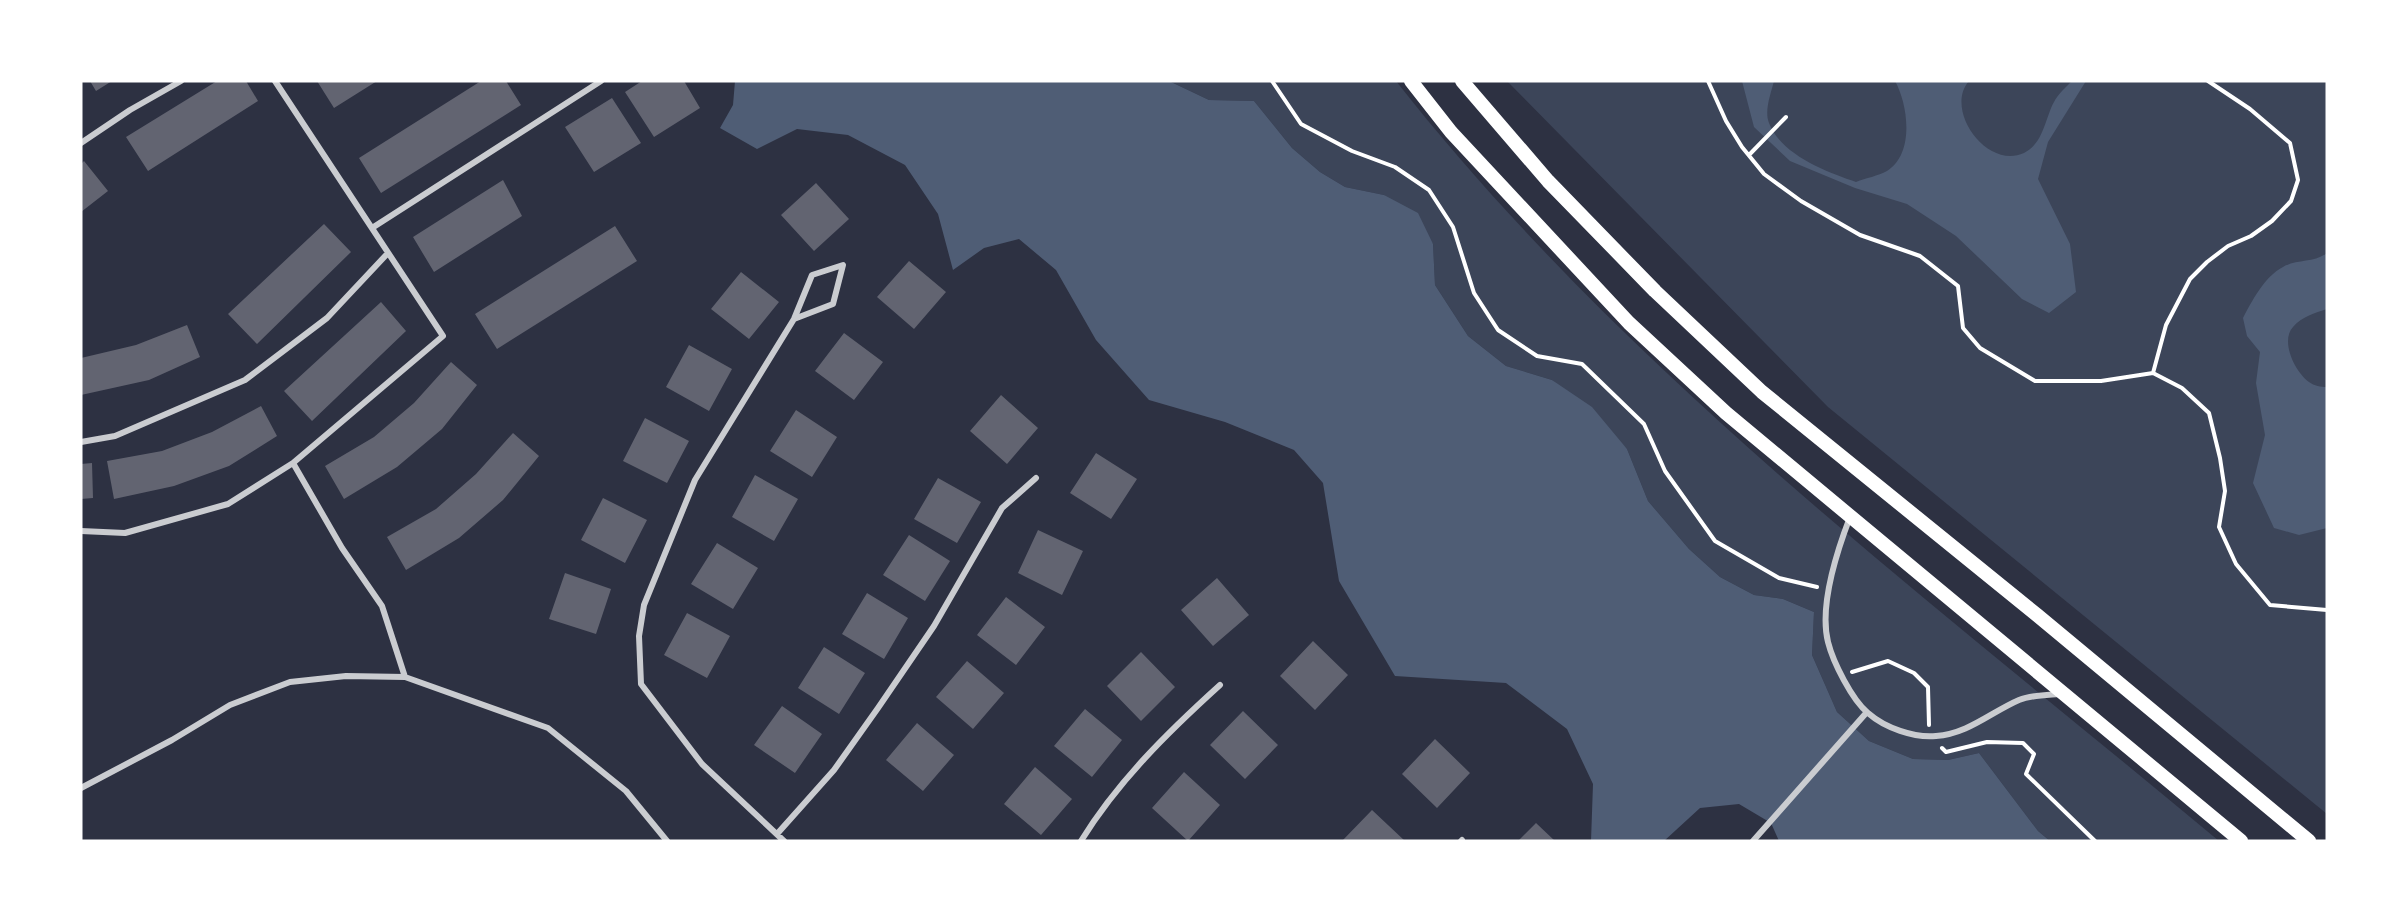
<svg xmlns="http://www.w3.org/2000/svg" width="2408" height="922" font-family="'Fira Sans',sans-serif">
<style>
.green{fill:#3c4559}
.water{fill:#4f5d75}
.building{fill:#626471}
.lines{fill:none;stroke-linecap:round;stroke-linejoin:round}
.path{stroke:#fff;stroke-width:4}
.minor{stroke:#caccd0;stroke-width:6}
.trunk{stroke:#fff;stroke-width:14}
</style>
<rect width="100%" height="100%" fill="#2d3142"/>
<!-- green -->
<path class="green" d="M1169,81H1396C1628,376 1933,602 2219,841H2050L2038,831L1979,753L1948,760L1913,759L1869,741L1837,712L1812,655L1814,612L1783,599L1754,595L1720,577L1689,549L1648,501L1627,449L1552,380L1506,366L1468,336L1435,285L1433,244L1384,195L1345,187L1320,172L1292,148L1254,101L1209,100Z
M1507,81H2327V814L1828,407Z"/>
<!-- water -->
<path class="water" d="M735,81H1169L1209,100L1254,101L1292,148L1320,172L1345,187L1384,195L1418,213L1433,244L1435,285L1468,336L1506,366L1552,380L1592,407L1627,449L1648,501L1689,549L1720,577L1754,595L1783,599L1814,612L1812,655L1837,712L1869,741L1913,759L1948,760L1979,753L2038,831L2050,841H1779L1771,823L1739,804L1700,808L1664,841H1591L1593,784L1567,729L1506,683L1395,676L1339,581L1323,483L1294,450L1225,422L1149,400L1096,340L1056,270L1019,239L984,248L953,270L938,214L905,165L848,135L797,129L757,149L720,128L733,105Z
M1742,81H1774C1771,93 1764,111 1769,123C1781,155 1827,172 1856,182C1866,178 1878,176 1887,171C1915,154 1908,104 1895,81H1969C1944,109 1986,170 2024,153C2044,143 2045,118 2054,102C2058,94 2066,87 2072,81H2086L2048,142L2038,179L2070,244L2076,292L2049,313L2022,299L1956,236L1907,204L1855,188L1790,161L1754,127Z
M2327,253V309C2315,313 2301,317 2293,327C2280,341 2295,372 2309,382C2314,386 2321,387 2327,387V528L2299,535L2274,528L2253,483L2265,435L2256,383L2260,352L2247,336L2243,318C2252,301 2264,277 2283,267C2296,259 2314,263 2327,253Z"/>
<!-- building -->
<path class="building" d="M90,81H112L96,91Z
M217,81H246L258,101L148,171L126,137Z
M317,81H377L334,108Z
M481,81H506L521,105L381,193L359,158Z
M642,81H684L700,108L654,137L625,92Z
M612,98L641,143L594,172L565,127Z
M84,161L108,191L81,212V164Z
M503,180L522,216L434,272L413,237Z
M816,183L849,219L814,251L781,215Z
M324,224L351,252L257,344L228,314Z
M615,226L637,261L497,349L475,314Z
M909,261L946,292L914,329L877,297Z
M741,272L779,302L749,339L711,309Z
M381,302L406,331L312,421L284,391Z
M187,325L200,357L149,380L81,395V358L136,345Z
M844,333L883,362L854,400L815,371Z
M689,345L732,369L709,411L666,387Z
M451,362L477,385L442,429L397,467L344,499L325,466L374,437L414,403Z
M1001,395L1038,428L1007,464L970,431Z
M261,406L277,436L229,466L174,486L114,499L107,461L162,451L212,432Z
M796,410L837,437L812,477L770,451Z
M645,418L689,441L667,483L623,461Z
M513,433L539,456L503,500L459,538L406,570L387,537L436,509L476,474Z
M1096,453L1137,479L1111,519L1070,493Z
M92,463L93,498L81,499V464Z
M755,475L798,499L774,541L732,517Z
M938,478L981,502L957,543L914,519Z
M603,498L647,520L625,563L581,540Z
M1038,530L1083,551L1062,595L1018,573Z
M909,535L950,561L925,601L883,575Z
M717,543L758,568L733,609L691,584Z
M565,573L611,589L596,634L549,619Z
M1217,578L1249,615L1213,646L1181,610Z
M867,593L908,618L884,659L842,634Z
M1006,597L1045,627L1016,665L977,635Z
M687,613L730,636L707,678L664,655Z
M1313,641L1348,675L1315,710L1280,676Z
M824,647L865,673L839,714L798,688Z
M1141,652L1175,687L1141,721L1107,686Z
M967,661L1004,693L973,729L936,697Z
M782,706L822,734L795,773L754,745Z
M1085,709L1122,740L1092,777L1054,746Z
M1243,711L1278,745L1245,779L1210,745Z
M917,723L954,755L923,791L886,760Z
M1435,739L1470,773L1437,808L1402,774Z
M1035,767L1072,799L1041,835L1004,804Z
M1184,772L1220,805L1188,841L1152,808Z
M1372,810L1405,841H1342Z
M1536,823L1555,841H1518Z"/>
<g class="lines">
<!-- path -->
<path class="path" d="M1272,81L1301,124L1352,151L1395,167L1429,190L1453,227L1474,293L1498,330L1537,356L1582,364L1644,424L1665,471L1715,541L1779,578L1817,587
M1708,81L1726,121L1742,147L1764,174L1801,201L1860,235L1920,256L1958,286L1963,328L1980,348L2035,381H2101L2153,373L2182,388L2209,413L2220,458L2225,491L2219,527L2236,564L2270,605L2327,610
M1749,155L1786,117
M2153,373L2166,325L2190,279L2207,262L2228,246L2251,236L2272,221L2291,201L2298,180L2290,143L2250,109L2208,81
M1852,672L1888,661L1914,673L1928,687L1929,725
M1942,748L1946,752L1987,742L2023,743L2034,754L2026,774L2095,841"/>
<!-- minor -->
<path class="minor" d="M275,81L443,336L293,463L342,548L382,606L405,677
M81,143L130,110L181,81
M372,228L601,81
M81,442L115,436L245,380L327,318L388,253
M1850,517C1837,551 1819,606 1828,642C1833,662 1852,700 1868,713C1885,728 1914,738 1936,736C1968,734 1991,712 2019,700C2032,695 2046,695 2059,694
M81,531L125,533L228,504L293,463
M81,788L172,740L230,705L290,682L346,676L405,677L548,728L626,791L667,841
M777,834L834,770L878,708L934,626L1002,508L1036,478
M784,841L702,764L641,684L639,636L644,605L695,480L794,319L812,275L843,265L833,304L794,319
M1081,841C1118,781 1168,732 1220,685
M1461,841L1462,840
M1753,841L1867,712"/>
<!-- trunk -->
<path class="trunk" d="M1411,81L1451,132L1629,323L1726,413L2241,841
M1462,81L1548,181L1655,291L1762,392L2037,615L2309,841"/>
</g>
<!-- border -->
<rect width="2408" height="922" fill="none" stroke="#ffffff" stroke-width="165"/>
</svg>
